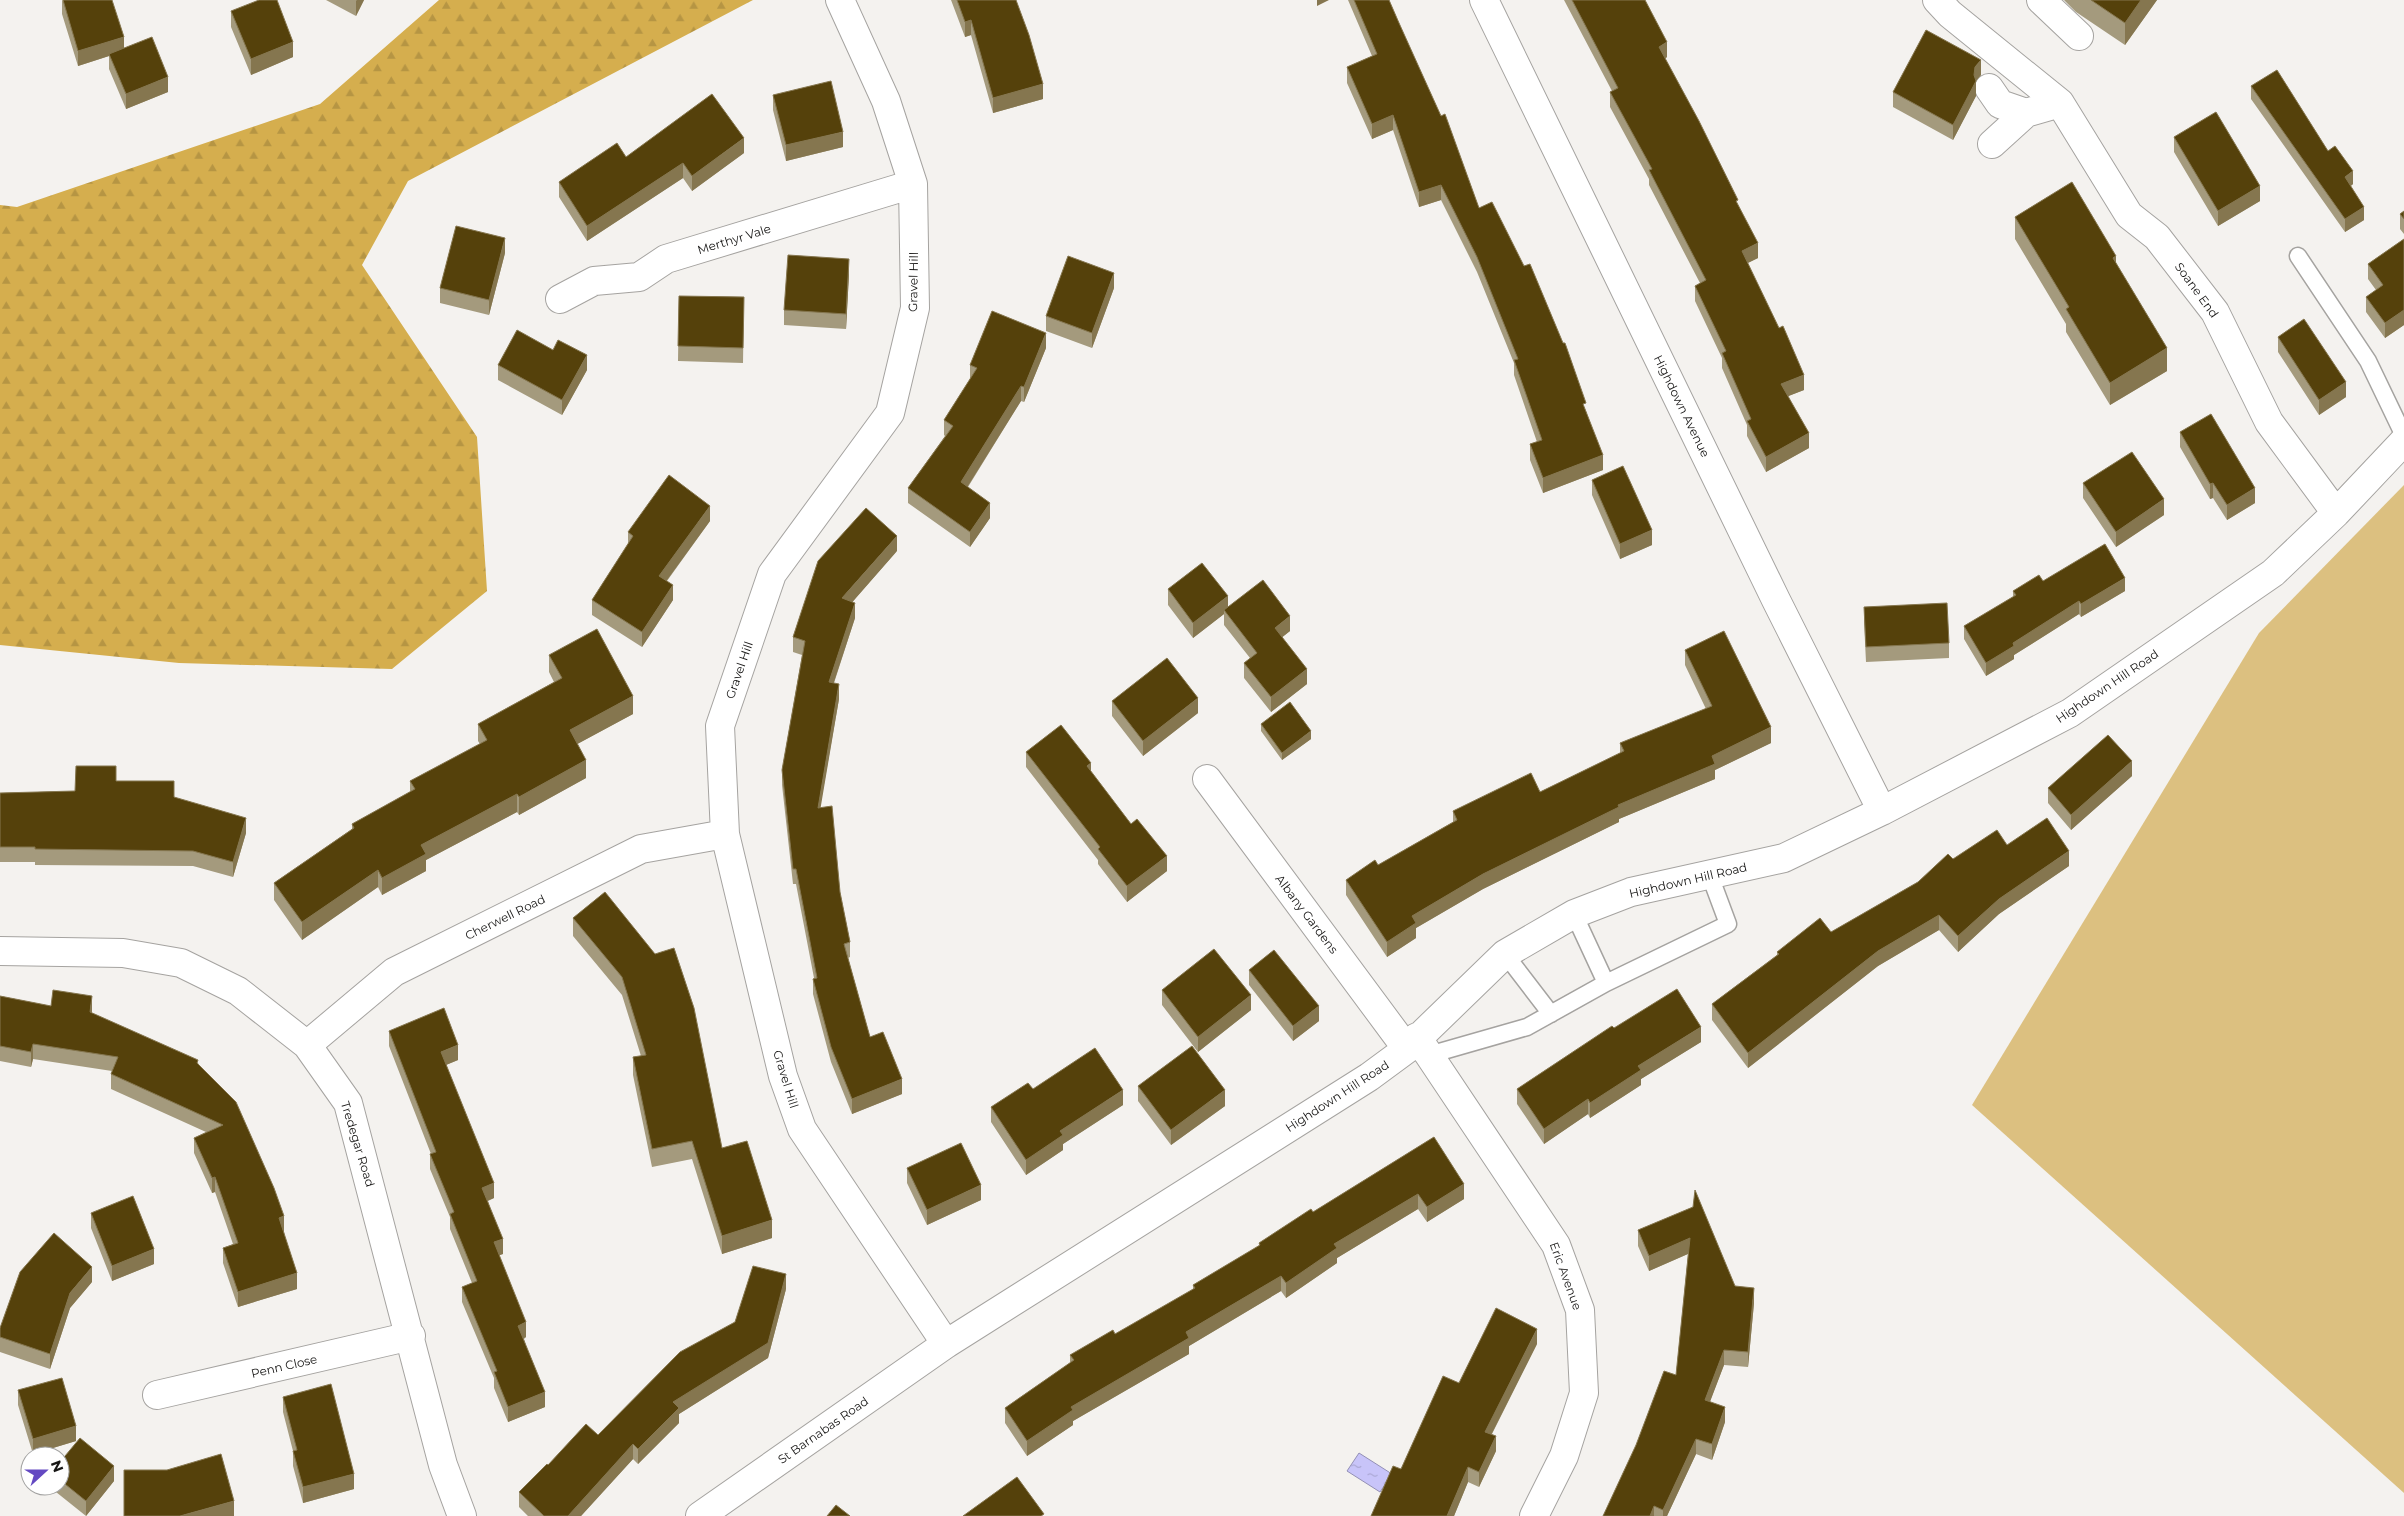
<svg xmlns="http://www.w3.org/2000/svg" width="2404" height="1516" font-family="Montserrat,sans-serif">
<style>
.grass{fill:#dcc080}
.forest{fill:url(#forest-firs)}
.water{fill:url(#water-ripples);stroke:#9390b5}
.lines{fill:none;stroke-linecap:round;stroke-linejoin:round}
.service-casing{stroke:#a5a3a0;stroke-width:19}
.minor-casing{stroke:#a5a3a0;stroke-width:30}
.service{stroke:#fff;stroke-width:16}
.minor{stroke:#fff;stroke-width:28}
.wall{fill:#a49a7d}
.shaded-wall{fill:#85764f}
.building{fill:#55410b;stroke:#85764f}
.labels{text-anchor:middle;dominant-baseline:central;stroke-width:5;stroke-linejoin:round;paint-order:stroke}
.street-label{font-size:12px;fill:#171615;stroke:#fff}
</style>
<defs>
<pattern id="forest-firs" width="22" height="20" patternUnits="userSpaceOnUse" patternTransform="scale(1.25)"><rect width="22" height="20" fill="#d5ae4e"/><path d="M5 1l3.5 6h-7zM16 11l3.5 6h-7z" fill="#b69543"/></pattern>
<pattern id="water-ripples" width="26" height="14" patternUnits="userSpaceOnUse" patternTransform="scale(1.25)"><rect width="26" height="14" fill="#c8c4f9"/><path d="M2 4q2-2 4 0t4 0M15 11q2-2 4 0t4 0" fill="none" stroke="#aba8d5"/></pattern>
</defs>
<rect width="100%" height="100%" fill="#f4f2ef"/>
<!-- grass -->
<path class="grass" d="M2404,485V1493L1972,1105L2259,633Z"/>
<!-- forest -->
<path class="forest" d="M439,0H753L408,181L362,265L477,437L487,591L392,669L179,663L0,645V205L17,207L320,104Z"/>
<!-- water -->
<path class="water" d="M1359,1453L1392,1474L1380,1492L1347,1471Z"/>
<g class="lines">
<!-- service casing -->
<g class="service-casing">
<path id="service" d="M2298,256L2368,361L2404,436
M1574,914L1606,983
M1505,954L1551,1014
M1429,1055L1527,1027L1606,983L1728,924L1709,873"/>
</g>
<!-- minor casing -->
<g class="minor-casing">
<path id="minor" d="M840,0L886,101L913,184L915,308L890,413L772,574L720,726L725,834L783,1076L802,1129L946,1344
M1484,0L1776,600L1882,811
M1937,0L1950,14L2060,103L2129,215L2157,237L2215,312L2269,422L2336,513
M2041,0L2079,36
M1989,88L2000,104L2026,113
M1992,144L2026,113L2060,103
M560,299L594,281L639,277L666,259L913,184
M1207,779L1407,1049
M0,951L123,953L181,963L238,991L307,1045L348,1103L443,1465L462,1516
M1417,1037L1556,1245L1580,1310L1584,1393L1564,1456L1534,1516
M307,1045L394,972L641,849L725,834
M157,1395L411,1336
M700,1516L946,1344L1369,1077L1407,1049L1505,954L1574,914L1631,892L1784,858L1882,811L2070,713L2273,573L2336,513L2404,441"/>
</g>
<!-- service -->
<use href="#service" class="service"/>
<!-- minor -->
<use href="#minor" class="minor"/>
</g>
<!-- wall -->
<path class="wall" d="M62,0L124,48L168,92L126,109L109,69V56L78,66L62,14Z
M326,0H364L356,16Z
M951,0H1016L1043,99L993,113L971,35L965,37Z
M1348,0H1389L1479,208L1586,411L1603,470L1543,493L1530,460V444L1537,442L1514,375V363L1477,272L1441,200L1419,207L1393,130L1372,139L1347,83V67L1372,56Z
M1564,0H1645L1667,57L1665,59L1738,206L1758,258L1747,263L1804,390L1788,396L1809,448L1766,472L1747,436V425L1722,368V358L1695,301V286L1700,283L1649,185V179L1610,107V92L1612,91Z
M2064,0H2157L2125,45L2076,12Z
M231,11L293,57L251,75L231,27Z
M1981,75L1976,81V96L1953,140L1893,107V92Z
M2251,86L2328,151L2353,184L2351,186L2364,220L2345,232L2251,99Z
M773,95L843,147L786,161L773,110Z
M2174,137L2260,201L2218,226L2174,152Z
M744,153L692,191L683,178L587,241L559,197V182Z
M2404,211V234L2400,229V214Z
M2015,217L2116,264L2167,371L2110,405L2066,332V324L2015,239Z
M2404,239V325L2385,338L2366,312V297L2376,290L2368,279V264Z
M505,253L489,315L440,303V288Z
M849,274L846,329L784,325V310Z
M1114,288L1092,348L1046,331V316Z
M679,296L744,297L743,363L678,361Z
M2278,337L2346,397L2319,415L2278,352Z
M1046,348L1024,402L1021,401L968,487L990,518L970,547L908,503V488L945,436L944,435V420L970,379V365Z
M498,365L587,370L562,415L498,380Z
M2180,432L2255,503L2227,520L2213,498L2210,499L2180,447Z
M1592,480L1652,545L1620,559L1592,495Z
M2083,483L2164,515L2116,547L2083,498Z
M710,521L667,581L673,600L642,647L592,615V600L628,544V532Z
M897,551L852,602L855,618L834,683L839,699L820,807L840,892L850,942V957L848,958L870,1037L902,1094L852,1114L831,1062L813,994V979L814,978L796,884H793L782,785V770L802,655L793,652V637Z
M2043,581L2125,591L2081,617L2079,614L2014,655V659L1986,676L1964,639V626L2013,597V591Z
M1168,589L1228,608L1290,631L1282,637L1307,684L1271,712L1244,678V663L1250,658L1224,625V614L1193,638L1168,605Z
M1864,607L1949,643V658L1866,662L1864,622Z
M1685,650L1771,743L1715,770V779L1619,819V822L1483,889L1416,928V938L1387,957L1346,895V880L1378,865L1453,822V811L1540,792L1620,753V743L1706,709L1685,665Z
M549,655L633,714L577,744L586,778L519,815L517,812L426,860V871L382,895L378,887L302,940L274,900V883L352,829V824L410,792V781L480,744L478,741V724L554,682L549,672Z
M1112,701L1198,713L1143,756L1112,716Z
M1261,724L1311,739L1282,760L1261,731Z
M1026,752L1091,772L1167,871L1127,902L1098,864V860L1026,767Z
M2132,776L2071,830L2048,803V788Z
M116,781L174,797L246,833L233,877L193,866L35,865V862H0V793L75,791Z
M2007,845L2069,866L1999,914L1958,952L1939,930L1878,966L1748,1068L1712,1020V1004L1777,955V952L1831,932L1918,882L1953,859Z
M605,892L722,1148L772,1238L722,1254L692,1159L652,1167L633,1075V1057L641,1056L622,995L573,936V918Z
M1249,970L1319,1021L1293,1041L1249,985Z
M1162,990L1251,1010L1198,1052L1162,1005Z
M0,996L51,1006L92,1011V1013L198,1063L284,1232L297,1289L238,1307L223,1263V1248L233,1244L215,1192L212,1193L194,1153V1138L206,1132L111,1089V1074L112,1071L33,1059L31,1067L0,1061Z
M1614,1028L1701,1042L1641,1079V1085L1590,1118L1588,1114L1544,1144L1517,1104V1089Z
M389,1031L458,1060L446,1065L494,1198L488,1201L503,1254L499,1255L526,1337L524,1339L545,1407L508,1422L494,1388V1378L462,1302V1287L472,1283L450,1229V1217L430,1169V1154H431L389,1046Z
M1138,1086L1225,1106L1171,1145L1138,1101Z
M1033,1089L1123,1105L1063,1144V1150L1026,1175L991,1122V1107Z
M1434,1137L1464,1199L1427,1222L1418,1209L1337,1258V1263L1286,1298L1281,1291L1189,1346V1354L1073,1421V1425L1027,1456L1005,1423V1408L1070,1363V1355L1115,1334L1193,1290V1285L1259,1246V1243L1313,1212Z
M907,1168L981,1200L927,1225L907,1183Z
M1693,1207L1735,1286L1754,1303L1748,1367L1724,1365L1710,1401L1725,1422L1712,1460L1696,1454L1667,1516H1603L1676,1375L1688,1254L1649,1271L1638,1246V1230Z
M91,1213L154,1264L112,1281L91,1228Z
M92,1282L70,1308L50,1369L0,1352V1328Z
M786,1289L768,1358L679,1414V1423L638,1464L633,1459L581,1516H528L519,1507V1492L548,1465L598,1435Z
M1537,1344L1492,1434L1496,1451L1479,1487L1468,1482L1454,1516L1401,1469L1459,1383Z
M18,1390L76,1441L33,1454L18,1405Z
M283,1397L354,1489L303,1503L293,1466V1451L283,1412Z
M60,1462L114,1481L86,1516L51,1488V1486H60Z"/>
<!-- shaded-wall -->
<path class="shaded-wall" d="M357,0H364L356,16V1Z
M1317,0H1329L1317,6Z
M2141,0H2157L2125,45V23Z
M971,20V35L965,37V22Z
M124,37V52L109,54V56L78,66V51Z
M293,42V57L251,75V59Z
M1667,42V57L1659,62V47Z
M1981,60V75L1975,82L1976,81V96L1953,140V125L1975,67Z
M168,77V92L126,109V94Z
M1043,84V99L993,113V98Z
M1393,115V130L1372,139V124Z
M843,132V147L786,161V145Z
M744,138V153L692,191V176Z
M683,163V178L587,241V226Z
M2353,171V184L2345,190V177Z
M1441,185V200L1419,207V192Z
M2260,186V201L2218,226V211Z
M2364,207V220L2345,232V219Z
M505,238V253L489,315V300Z
M1758,243V258L1742,266V251Z
M2116,256V278L2113,258Z
M849,259V274L846,329V314Z
M1114,273V288L1092,348V333Z
M2404,310V325L2385,338V323Z
M1046,333V348L1024,402V387Z
M2167,348V371L2110,405V383Z
M587,355V370L562,415V400Z
M1804,375V390L1781,399V384Z
M2346,382V397L2319,415V400Z
M1021,386V401L961,497V482Z
M1809,433V448L1766,472V457Z
M1603,455V470L1543,493V478Z
M2213,483V498L2210,499V484Z
M2255,488V503L2227,520V505Z
M2164,499V515L2116,547V532Z
M990,503V518L970,547V532Z
M710,506V521L659,591V576Z
M1652,530V545L1620,559V544Z
M897,536V551L842,614V598Z
M2125,578V591L2081,617V604Z
M673,585V600L642,647V632Z
M1228,596V611L1224,610V614L1193,638V623Z
M2079,601V614L2014,655V659L1986,676V663L2013,643Z
M855,603V618L829,697V682Z
M1290,616V631L1275,643V628Z
M1307,669V684L1271,712V697Z
M839,684V699L818,823V808Z
M633,696V714L570,748V730Z
M1198,698V713L1143,756V741Z
M1771,727V743L1715,770V779L1619,819V822L1483,889L1416,928V938L1387,957V942L1412,916L1483,874L1712,756Z
M1311,731V739L1282,760V753Z
M586,760V778L519,815V797Z
M2132,761V776L2071,830V815Z
M1091,763V779L1087,766Z
M517,794V812L426,860V871L382,895V878L421,845Z
M246,818V833L233,877V862Z
M2069,851V866L1999,914L1958,952V936L1999,899Z
M1167,856V871L1127,902V886Z
M378,870V887L302,940V922Z
M1939,915V930L1878,966L1748,1068V1053L1878,951Z
M1251,995V1010L1198,1052V1037Z
M92,996V1011L90,1027V1012Z
M1319,1006V1021L1293,1041V1026Z
M1701,1027V1042L1641,1079V1085L1590,1118V1103L1638,1066Z
M33,1044V1059L31,1067V1052Z
M458,1045V1060L441,1067V1052Z
M902,1079V1094L852,1114V1099Z
M1123,1090V1105L1063,1144V1150L1026,1175V1160L1060,1131Z
M1225,1090V1106L1171,1145V1130Z
M1588,1099V1114L1544,1144V1129Z
M215,1177V1192L212,1193V1178Z
M494,1183V1198L482,1203V1188Z
M1464,1184V1199L1427,1222V1207Z
M981,1185V1200L927,1225V1210Z
M1418,1194V1209L1337,1258V1263L1286,1298V1283L1334,1244Z
M284,1216V1232L279,1233V1218Z
M772,1220V1238L722,1254V1236Z
M1690,1238V1253L1649,1271V1256Z
M503,1239V1254L494,1257V1242Z
M154,1249V1264L112,1281V1266Z
M92,1267V1282L70,1308L50,1369V1354L70,1293Z
M297,1273V1289L238,1307V1292Z
M786,1274V1289L768,1358L679,1414V1423L638,1464V1449L673,1402Z
M1281,1276V1291L1189,1346V1354L1073,1421V1425L1027,1456V1441L1071,1407L1186,1332Z
M1754,1288V1303L1748,1367V1352Z
M526,1322V1337L518,1341V1326Z
M1537,1329V1344L1485,1447V1432Z
M1724,1350V1365L1705,1415V1400Z
M545,1392V1407L508,1422V1407Z
M1725,1407V1422L1712,1460V1444Z
M76,1426V1441L33,1454V1439Z
M1496,1436V1451L1479,1487V1472Z
M1696,1439V1454L1667,1516H1663V1510Z
M633,1444V1459L581,1516H568Z
M114,1466V1481L86,1516V1501Z
M1468,1467V1482L1454,1516H1447Z
M354,1474V1489L303,1503V1487Z
M234,1501V1516H180Z
M1654,1506V1516H1650Z"/>
<!-- building -->
<path class="building" d="M63,0H112L124,37L78,51Z
M259,0H277L293,42L251,59L231,11Z
M957,0H1016L1029,35L1043,84L993,98L971,20L965,22Z
M1354,0H1389L1399,23L1441,116L1445,114L1479,208L1492,202L1524,266L1530,264L1563,343H1565L1586,403L1583,404L1603,455L1543,478L1530,444L1542,440L1514,360L1518,359L1477,257L1441,185L1419,192L1393,115L1372,124L1347,67L1377,54Z
M1572,0H1645L1667,42L1659,47L1699,121L1738,200L1736,201L1758,243L1742,251L1779,328L1783,326L1804,375L1781,384L1809,433L1766,457L1747,421L1751,419L1722,353L1726,351L1695,286L1706,280L1649,170L1652,169L1610,92L1618,88Z
M2091,0H2141L2125,23Z
M1926,30L1981,60L1975,67L1974,75L1976,81L1953,125L1893,92Z
M152,37L168,77L126,94L109,54Z
M2277,70L2328,151L2335,146L2353,171L2345,177L2364,207L2345,219L2251,86Z
M831,81L843,132L786,145L773,95Z
M712,94L744,138L692,176L683,163L587,226L559,182L617,143L626,157Z
M2216,112L2260,186L2218,211L2174,137Z
M2072,182L2116,256L2113,258L2167,348L2110,383L2066,309L2069,307L2015,217Z
M2404,211V219L2400,214Z
M456,226L505,238L489,300L440,288Z
M2404,239V310L2385,323L2366,297L2383,285L2368,264Z
M788,255L849,259L846,314L784,310Z
M1068,256L1114,273L1092,333L1046,316Z
M679,296L744,297L743,348L678,346Z
M992,311L1046,333L1024,387L1021,386L961,482L990,503L970,532L908,488L953,426L944,420L977,368L970,365Z
M2304,319L2346,382L2319,400L2278,337Z
M517,330L553,350L558,340L587,355L562,400L498,365Z
M2211,414L2255,488L2227,505L2213,483L2210,484L2180,432Z
M2132,452L2164,499L2116,532L2083,483Z
M1623,466L1652,530L1620,544L1592,480Z
M669,475L710,506L659,576L673,585L642,632L592,600L633,536L628,532Z
M866,508L897,536L842,598L855,603L829,682L839,684L818,808L832,806L840,892L850,942L844,944L870,1037L883,1032L902,1079L852,1099L831,1047L813,979L817,978L796,869H793L782,770L805,641L793,637L818,561Z
M2105,544L2125,578L2081,604L2079,601L2013,643L2014,646L1986,663L1964,626L2016,595L2013,591L2039,575L2043,581Z
M1202,563L1228,596L1193,623L1168,589Z
M1263,580L1290,616L1275,628L1307,669L1271,697L1244,663L1257,653L1224,610Z
M1947,603L1949,643L1866,647L1864,607Z
M597,629L633,696L570,730L586,760L519,797L517,794L421,845L426,854L382,878L378,870L302,922L274,883L354,828L352,824L415,789L410,781L487,740L478,724L562,678L549,655Z
M1724,631L1771,727L1712,756L1715,764L1618,805L1619,807L1483,874L1412,916L1416,923L1387,942L1346,880L1375,860L1378,865L1457,820L1453,811L1531,773L1540,792L1624,751L1620,743L1712,706L1685,650Z
M1167,658L1198,698L1143,741L1112,701Z
M1290,702L1311,731L1282,753L1261,724Z
M1061,725L1091,763L1087,766L1131,824L1137,819L1167,856L1127,886L1098,849L1100,847L1026,752Z
M2108,735L2132,761L2071,815L2048,788Z
M76,766H116V781H174V797L246,818L233,862L193,851L35,849V847H0V793L75,791Z
M2047,818L2069,851L1999,899L1958,936L1939,915L1878,951L1748,1053L1712,1004L1779,954L1777,952L1820,918L1831,932L1918,882L1948,854L1953,859L1997,830L2007,845Z
M605,892L655,954L674,948L694,1008L722,1148L747,1141L772,1220L722,1236L692,1141L652,1149L633,1057L646,1055L622,977L573,918Z
M1214,949L1251,995L1198,1037L1162,990Z
M1274,950L1319,1006L1293,1026L1249,970Z
M1677,989L1701,1027L1638,1066L1641,1070L1590,1103L1588,1099L1544,1129L1517,1089L1612,1026L1614,1028Z
M53,990L92,996L90,1012L198,1060L197,1063L236,1102L274,1188L284,1216L279,1218L297,1273L238,1292L223,1248L238,1243L215,1177L212,1178L194,1138L223,1125L111,1074L118,1057L33,1044L31,1052L0,1046V996L51,1006Z
M444,1008L458,1045L441,1052L494,1183L482,1188L503,1239L494,1242L526,1322L518,1326L545,1392L508,1407L494,1372L497,1371L462,1287L477,1281L450,1214L454,1212L430,1154L436,1152L389,1031Z
M1192,1046L1225,1090L1171,1130L1138,1086Z
M1095,1048L1123,1090L1060,1131L1063,1135L1026,1160L991,1107L1028,1083L1033,1089Z
M1434,1137L1464,1184L1427,1207L1418,1194L1334,1244L1337,1248L1286,1283L1281,1276L1186,1332L1189,1338L1071,1407L1073,1410L1027,1441L1005,1408L1074,1360L1070,1355L1113,1330L1115,1334L1195,1288L1193,1285L1260,1245L1259,1243L1311,1209L1313,1212Z
M961,1143L981,1185L927,1210L907,1168Z
M1695,1190L1735,1286L1754,1288L1748,1352L1724,1350L1705,1400L1725,1407L1712,1444L1696,1439L1663,1510L1654,1506L1650,1516H1603L1636,1445L1664,1371L1676,1375L1690,1238L1649,1256L1638,1230L1693,1207Z
M133,1196L154,1249L112,1266L91,1213Z
M54,1233L92,1267L70,1293L50,1354L0,1337V1328L20,1272Z
M753,1266L786,1274L768,1343L673,1402L679,1408L638,1449L633,1444L568,1516H544L519,1492L547,1464L548,1465L586,1424L598,1435L680,1352L735,1322Z
M1496,1308L1537,1329L1485,1432L1496,1436L1479,1472L1468,1467L1447,1516H1371L1393,1466L1401,1469L1443,1376L1459,1383Z
M62,1378L76,1426L33,1439L18,1390Z
M331,1384L354,1474L303,1487L293,1451L297,1450L283,1397Z
M80,1438L114,1466L86,1501L60,1480V1462Z
M221,1454L234,1501L180,1516H124V1470H167Z
M1017,1477L1044,1514L1041,1516H963Z
M836,1505L850,1516H827Z"/>
<g class="labels">
<!-- street labels -->
<g class="street-label">
<text transform="translate(734 239) rotate(-17)">Merthyr Vale</text>
<text transform="translate(913 282) rotate(-89)">Gravel Hill</text>
<text transform="translate(2197 290) rotate(54)">Soane End</text>
<text transform="translate(1682 406) rotate(64)">Highdown Avenue</text>
<text transform="translate(739 670) rotate(-71)">Gravel Hill</text>
<text transform="translate(2107 686) rotate(-34)">Highdown Hill Road</text>
<text transform="translate(1688 880) rotate(-13)">Highdown Hill Road</text>
<text transform="translate(1307 914) rotate(53)">Albany Gardens</text>
<text transform="translate(505 917) rotate(-26)">Cherwell Road</text>
<text transform="translate(786 1079) rotate(73)">Gravel Hill</text>
<text transform="translate(1337 1096) rotate(-33)">Highdown Hill Road</text>
<text transform="translate(358 1144) rotate(73)">Tredegar Road</text>
<text transform="translate(1566 1276) rotate(70)">Eric Avenue</text>
<text transform="translate(284 1366) rotate(-13)">Penn Close</text>
<text transform="translate(823 1430) rotate(-35)">St Barnabas Road</text>
</g>
</g>
<!-- north arrow -->
<g transform="translate(45 1471) rotate(69)"><circle r="24" fill="#ffffff" stroke="#a2a2a1"/>
<path d="M0-4L9 19L0 12L-9 19Z" fill="#6449c2"/>
<text y="-8" font-size="14" font-weight="bold" text-anchor="middle" fill="#171615">N</text>
</g>
</svg>
